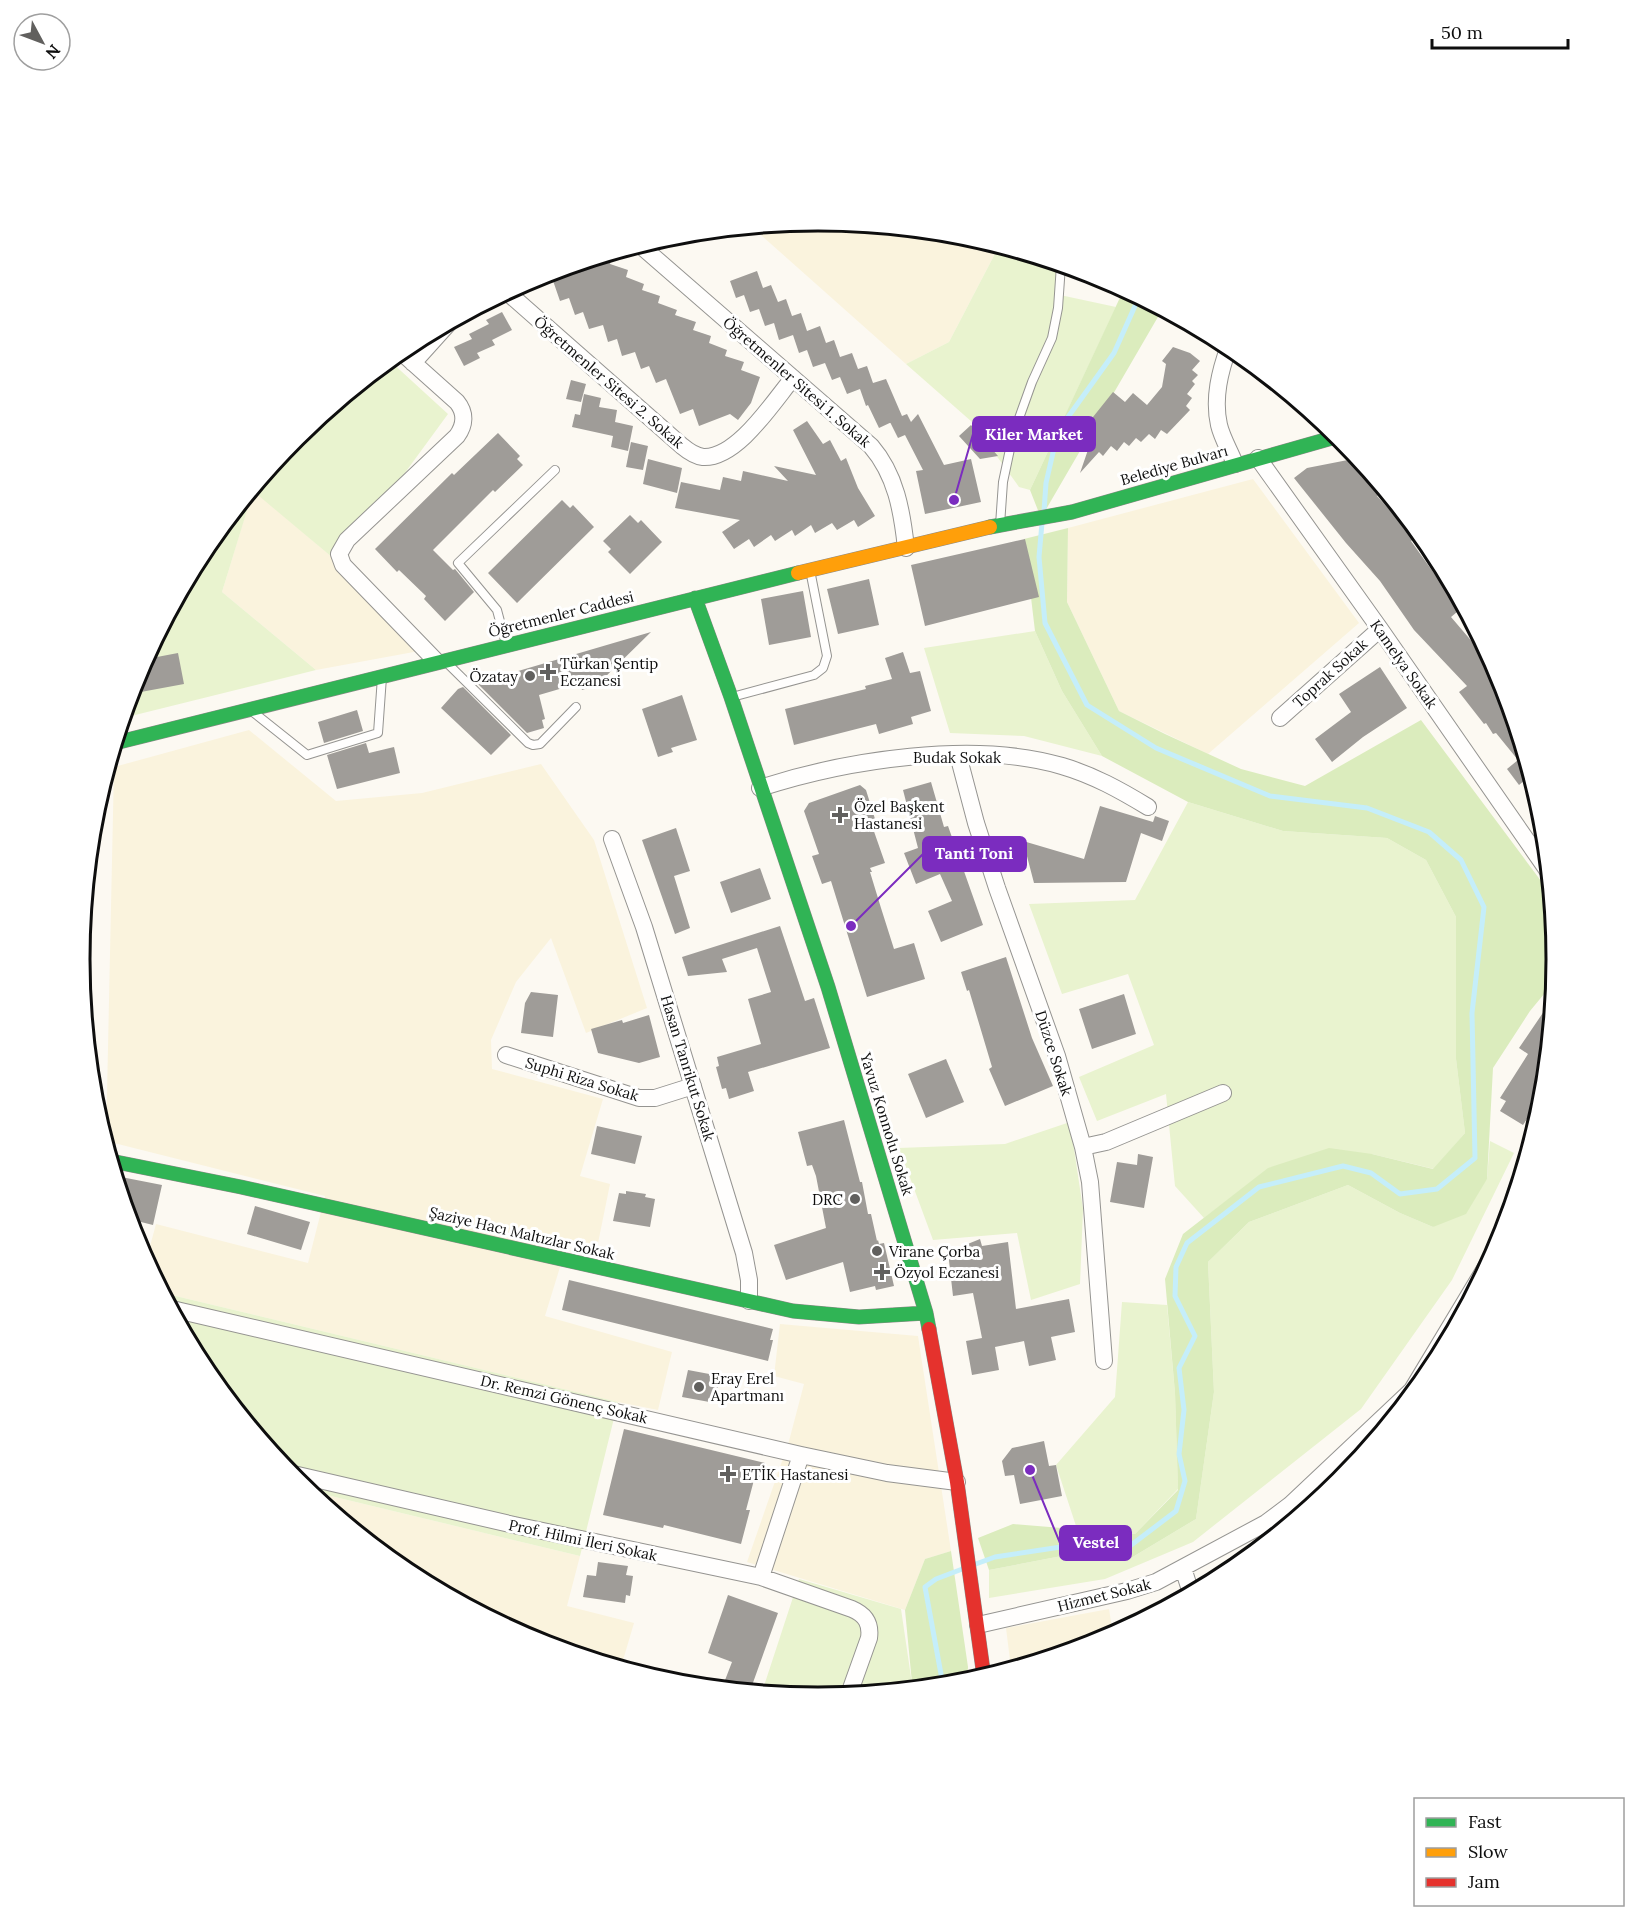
<svg xmlns="http://www.w3.org/2000/svg" width="1636" height="1918" font-family="Lora,serif">
<style>
.farmland{fill:#faf3dd}
.green{fill:#e9f3cf}
.forest{fill:#dbecbd}
.lines{fill:none;stroke-linecap:round;stroke-linejoin:round}
.stream{stroke:#c5eefa;stroke-width:5}
.building{fill:#9f9c98}
.lane-casing{stroke:#959491;stroke-width:10}
.street-casing{stroke:#959491;stroke-width:18}
.fast-casing{stroke:#8c8a87;stroke-width:15}
.slow-casing{stroke:#8c8a87;stroke-width:15}
.jam-casing{stroke:#8c8a87;stroke-width:15}
.lane{stroke:#fffefd;stroke-width:8}
.street{stroke:#fffefd;stroke-width:16}
.fast{stroke:#30b455;stroke-width:14}
.slow{stroke:#ff9f0a;stroke-width:14}
.jam{stroke:#e5322d;stroke-width:14}
.poi-dot{fill:#61605e;stroke:#fff;stroke-width:2}
.labels{text-anchor:middle;dominant-baseline:central;stroke-width:6;stroke-linejoin:round;paint-order:stroke}
.street-label{font-size:15px;fill:#0e0e0e;stroke:#fff}
.poi-label{font-size:15px;fill:#0e0e0e;stroke:#fff;text-anchor:start}
.rim{fill:none;stroke:#0e0e0e;stroke-width:3}
.leader{fill:none;stroke:#7b2cbf;stroke-width:2}
.callout-dot{fill:#7b2cbf;stroke:#fff;stroke-width:2}
.callout{fill:#7b2cbf;stroke:#7b2cbf;stroke-width:2}
.callout-label{font-size:16px;text-anchor:middle;font-weight:bold;fill:#fff}
</style>
<rect width="100%" height="100%" fill="#fcf9f2"/>
<!-- farmland -->
<path class="farmland" d="M818,221L962,235L999,246L949,342L906,364L752,227Z
M1253,479L1359,623L1208,754L1119,711L1067,602L1068,528Z
M253,490L339,563L430,649L316,670L222,592Z
M249,730L336,801L422,793L541,764L594,840L647,1008L586,1033L551,938L516,982L491,1040L492,1069L603,1099L580,1176L610,1184L597,1248L568,1241L545,1316L672,1352L658,1410L618,1402L163,1293L146,1261L156,1224L308,1263L325,1196L106,1141L114,767Z
M780,1324L918,1336L951,1551L925,1559L905,1610L747,1562L789,1441L804,1384L774,1376Z
M306,1490L580,1556L567,1606L634,1623L621,1667L535,1641L407,1573Z
M1109,1609L1113,1634L1100,1641L1011,1668L1006,1628Z"/>
<!-- green -->
<path class="green" d="M999,246L1065,266L1060,295L1116,307L1030,490L1019,487L972,422L906,364L949,342Z
M389,360L448,414L339,563L253,491L222,592L316,670L123,718L136,676L204,548L296,437Z
M1035,631L1062,691L1102,756L1024,736L950,733L924,648Z
M1188,802L1283,831L1387,838L1426,860L1456,917V1059L1465,1133L1434,1169L1372,1154L1268,1169L1204,1218L1175,1186L1166,1094L1097,1121L1079,1077L1154,1045L1128,974L1062,994L1029,904L1135,900Z
M1070,1122L1083,1209L1080,1284L1031,1300L1017,1233L933,1240L899,1148L1005,1144Z
M1490,1141L1514,1153L1452,1280L1361,1409L1193,1542L1105,1579L989,1598V1570L1072,1554L1126,1561L1196,1519L1214,1392L1208,1262L1249,1222L1348,1185L1400,1213L1433,1227L1487,1179Z
M163,1293L618,1402L580,1556L306,1490L296,1481L204,1369Z
M1122,1302L1167,1305L1175,1393L1178,1489L1135,1534L1077,1529L1056,1465L1115,1397Z
M799,1579L901,1609L912,1684L910,1688L818,1697L762,1692Z"/>
<!-- forest -->
<path class="forest" d="M1124,289L1162,310L1041,518L1030,490Z
M1068,528L1067,602L1119,711L1165,734L1241,769L1305,786L1421,720L1550,893L1556,959L1554,982L1530,1011L1493,1068L1487,1179L1466,1214L1433,1227L1400,1213L1348,1185L1249,1222L1208,1262L1214,1392L1196,1519L1126,1561L1072,1554L989,1570L978,1538L1013,1524L1135,1534L1178,1490L1175,1393L1165,1279L1183,1234L1268,1168L1329,1148L1372,1154L1433,1169L1465,1133L1456,1059V917L1426,860L1387,838L1283,831L1188,802L1102,756L1062,691L1035,631L1024,539Z
M951,1551L968,1667L967,1682L910,1688L912,1683L905,1610L925,1559Z"/>
<g class="lines">
<!-- stream -->
<path class="stream" d="M1044,511L1046,483L1058,431L1114,353L1139,297
M973,1565L995,1557L1094,1542L1122,1552L1176,1511L1185,1481L1179,1454L1184,1410L1179,1368L1195,1336L1175,1296L1176,1267L1187,1243L1259,1187L1343,1166L1371,1173L1400,1194L1437,1189L1475,1158L1472,1013L1484,907L1461,860L1429,832L1367,808L1270,796L1156,748L1087,705L1045,623L1039,557L1042,523
M943,1685L925,1587L936,1579L965,1568"/>
</g>
<!-- building -->
<path class="building" d="M613,253L610,264L628,270L626,277L644,284L642,290L660,296L658,303L677,310L675,315L696,322L693,330L711,336L709,343L727,350L725,356L744,362L741,370L760,377L751,403L738,420L730,414L699,426L693,409L680,414L666,379L656,383L649,366L641,369L635,352L622,356L617,339L608,342L603,325L589,329L583,312L575,315L569,298L560,301L550,272Z
M757,271L763,288L771,285L778,302L786,299L792,316L801,313L807,331L820,326L826,343L834,340L840,357L852,353L858,369L867,366L873,383L886,379L902,416L907,414L911,422L918,414L944,465L971,459L981,502L925,514L916,471L923,470L905,435L898,438L890,422L896,420L879,428L868,405L866,406L860,389L847,394L840,377L832,380L825,363L813,367L807,350L799,353L793,335L779,340L774,323L765,326L759,309L750,312L744,295L736,298L730,281Z
M502,312L512,330L492,340L495,345L477,353L480,358L464,366L454,347L472,339L469,334L489,324L486,320Z
M1173,347L1190,353L1200,361L1192,370L1198,375L1192,381L1195,384L1187,394L1192,398L1186,406L1190,410L1167,434L1161,430L1155,439L1149,434L1141,442L1136,438L1129,446L1124,442L1117,451L1111,446L1103,456L1099,452L1080,473L1090,444L1074,437L1081,419L1089,422L1113,392L1125,402L1133,393L1147,405L1162,387L1166,364L1162,361Z
M571,380L586,384L581,402L566,399Z
M584,394L601,398L599,407L617,410L615,422L633,426L628,451L611,447L613,436L572,427L575,414L580,415Z
M807,421L823,444L830,440L841,461L846,458L858,488L875,516L858,527L854,520L837,530L832,523L815,533L811,525L795,536L792,530L775,541L771,535L754,547L749,539L734,549L722,532L740,520L675,508L681,482L720,490L723,477L741,481L743,471L788,481L774,466L816,475L793,430Z
M971,425L998,456L980,459L959,436Z
M498,433L520,456L517,459L523,465L495,492L493,490L433,550L453,570L455,569L474,592L445,621L424,599L426,596L399,570L397,572L375,549L452,473L454,475Z
M631,442L648,446L643,470L626,467Z
M1358,458L1384,490L1377,496L1415,538L1411,541L1448,593L1454,589L1463,607L1451,617L1480,651L1485,647L1500,677L1530,776L1519,785L1507,769L1518,760L1496,733L1493,734L1486,723L1484,724L1459,692L1467,686L1414,630L1380,581L1346,543L1294,478L1307,468Z
M648,459L682,468L677,493L643,484Z
M562,500L570,508L573,505L594,527L517,603L488,573Z
M630,515L638,523L641,520L662,542L630,574L608,552L611,549L603,541Z
M1025,539L1039,597L925,626L911,565Z
M869,579L879,625L838,634L827,589Z
M803,591L811,637L769,645L761,599Z
M651,632L597,685L582,690L580,683L539,695L545,719L542,720L544,728L527,733L477,683Z
M903,652L910,673L920,671L931,711L911,717L913,724L879,734L876,724L794,745L785,709L866,689L865,686L892,679L885,658Z
M178,653L184,684L130,694L137,673L157,657Z
M1380,667L1407,708L1363,737L1332,762L1315,739L1351,712L1339,694Z
M463,687L511,735L491,755L441,708L458,689Z
M682,695L697,740L671,748L673,752L658,757L642,709Z
M357,710L363,731L324,743L318,722Z
M366,743L369,753L394,747L400,773L337,789L327,755Z
M931,782L944,827L948,826L983,925L941,942L928,911L952,901L940,874L916,884L904,853L918,848L903,790Z
M860,785L866,790L875,819L870,820L885,863L870,868L872,872H870L881,908L894,949L914,943L925,979L867,997L831,881L822,884L812,856L819,854L804,811L809,803Z
M1100,806L1153,822L1155,816L1169,821L1162,841L1141,833L1126,882L1034,883L1023,841L1084,859Z
M676,828L690,871L674,876L690,928L675,934L642,840Z
M760,868L771,899L731,913L720,882Z
M780,926L805,1001L814,998L830,1048L748,1072L754,1091L729,1099L726,1088L722,1089L716,1067L719,1066L717,1057L761,1044L748,999L771,992L757,948L722,959L727,972L688,976L682,957Z
M1006,957L1032,1038L1053,1086L1005,1106L989,1069L992,1067L969,990L967,991L961,972Z
M531,992L558,995L553,1037L521,1033L525,1003Z
M1124,994L1136,1034L1092,1049L1079,1009Z
M1553,998L1542,1103L1541,1108L1536,1105L1523,1125L1500,1111L1506,1101L1500,1098L1528,1054L1519,1048Z
M649,1015L660,1057L639,1063L598,1053L591,1029L622,1020L623,1023Z
M946,1059L964,1102L926,1118L908,1074Z
M844,1120L860,1182H862L868,1214H871L877,1241L878,1240L879,1244L884,1243L894,1286L876,1290L875,1286L850,1292L843,1262L786,1280L774,1245L826,1228L816,1176L812,1165L807,1166L798,1132Z
M597,1126L642,1136L635,1164L591,1154Z
M1138,1154L1153,1157L1144,1208L1110,1202L1117,1162L1137,1165Z
M116,1176L162,1185L153,1225L141,1222L136,1243Z
M626,1191L646,1194L645,1197L655,1199L650,1227L613,1221L619,1193L626,1194Z
M255,1206L310,1222L301,1250L247,1234Z
M980,1239L982,1246L1008,1242L1016,1309L1069,1299L1075,1332L1051,1337L1056,1360L1029,1366L1024,1341L995,1347L999,1370L972,1375L966,1341L982,1338L973,1293L953,1296L948,1252Z
M569,1280L773,1329L770,1340H773L768,1361L562,1310Z
M688,1370L720,1376L715,1403L682,1397Z
M624,1429L765,1463L761,1481L754,1480L746,1510H750L741,1544L664,1525L663,1528L603,1515Z
M1044,1441L1049,1466L1056,1465L1062,1496L1020,1504L1014,1475L1005,1476L1002,1461L1012,1448Z
M598,1562L628,1566L626,1575L633,1576L630,1596L626,1595L625,1603L583,1597L587,1575L596,1576Z
M728,1595L778,1613L750,1691L722,1688L732,1662L708,1653Z"/>
<g class="lines">
<!-- lane casing -->
<g class="lane-casing">
<path id="lane" d="M1000,525L1003,482L1013,435L1032,382L1052,338L1058,308L1061,265
M506,644L497,610L458,563L555,470
M446,662L528,743L533,745L540,744L576,707
M732,697L814,675L823,668L827,656L810,570
M253,712L307,755L378,733L382,677"/>
</g>
<!-- street casing -->
<g class="street-casing">
<path id="street" d="M640,245L871,446C896,475 902,511 906,548
M507,292L682,446C688,451 695,456 703,457C737,459 773,402 793,378
M1229,346C1220,371 1213,398 1219,425C1222,438 1230,451 1235,464
M400,351L457,402C466,413 465,425 457,436L347,540L339,554L343,565L436,661
M413,363L449,323
M1258,458L1380,629L1548,871
M1280,718L1380,629
M958,755L976,823L997,888L1057,1056L1083,1147L1090,1182L1104,1361
M760,788C846,760 974,740 1062,766C1093,775 1120,790 1148,807
M612,839L644,927L744,1253L749,1280V1301
M506,1055L639,1098H655L693,1086
M1083,1147L1106,1142L1223,1093
M172,1309L801,1455L887,1473L957,1482
M289,1473L514,1525L761,1577L852,1609C866,1615 871,1624 869,1638L849,1694
M1183,1568L1191,1593
M761,1577L801,1455
M978,1625L1127,1591L1156,1582L1266,1523L1290,1505L1412,1390L1489,1262"/>
</g>
<!-- fast casing -->
<g class="fast-casing">
<path id="fast" d="M990,527L1072,512L1339,436
M695,598L731,697L828,987L926,1313L929,1329
M115,743L798,573
M111,1161L241,1187L793,1311L859,1317L926,1313"/>
</g>
<!-- slow casing -->
<g class="slow-casing">
<path id="slow" d="M798,573L990,527"/>
</g>
<!-- jam casing -->
<g class="jam-casing">
<path id="jam" d="M929,1329L957,1482L984,1677"/>
</g>
<!-- lane -->
<use href="#lane" class="lane"/>
<!-- street -->
<use href="#street" class="street"/>
<!-- fast -->
<use href="#fast" class="fast"/>
<!-- slow -->
<use href="#slow" class="slow"/>
<!-- jam -->
<use href="#jam" class="jam"/>
</g>
<!-- markers -->
<g class="poi-dot">
<path d="M545 663h6v6h6v6h-6v6h-6v-6h-6v-6h6z"/>
<circle cx="530" cy="676" r="6"/>
<path d="M837 806h6v6h6v6h-6v6h-6v-6h-6v-6h6z"/>
<circle cx="855" cy="1199" r="6"/>
<circle cx="877" cy="1251" r="6"/>
<path d="M879 1263h6v6h6v6h-6v6h-6v-6h-6v-6h6z"/>
<circle cx="699" cy="1387" r="6"/>
<path d="M725 1465h6v6h6v6h-6v6h-6v-6h-6v-6h6z"/>
</g>
<g class="labels">
<!-- street labels -->
<g class="street-label">
<text transform="translate(609 382) rotate(41)">Öğretmenler Sitesi 2. Sokak</text>
<text transform="translate(797 382) rotate(41)">Öğretmenler Sitesi 1. Sokak</text>
<text transform="translate(1174 465) rotate(-16)">Belediye Bulvarı</text>
<text transform="translate(561 614) rotate(-14)">Öğretmenler Caddesi</text>
<text transform="translate(1404 664) rotate(55)">Kamelya Sokak</text>
<text transform="translate(1330 673) rotate(-42)">Toprak Sokak</text>
<text x="957" y="757">Budak Sokak</text>
<text transform="translate(1054 1053) rotate(72)">Düzce Sokak</text>
<text transform="translate(688 1068) rotate(73)">Hasan Tanrikut Sokak</text>
<text transform="translate(582 1079) rotate(17)">Suphi Riza Sokak</text>
<text transform="translate(887 1124) rotate(73)">Yavuz Konnolu Sokak</text>
<text transform="translate(522 1233) rotate(13)">Şaziye Hacı Maltızlar Sokak</text>
<text transform="translate(564 1399) rotate(13)">Dr. Remzi Gönenç Sokak</text>
<text transform="translate(583 1540) rotate(12)">Prof. Hilmi İleri Sokak</text>
<text transform="translate(1104 1595) rotate(-14)">Hizmet Sokak</text>
</g>
<!-- poi labels -->
<g class="poi-label">
<text x="560" y="663">Türkan Şentip<tspan x="560" dy="17">Eczanesi</tspan></text>
<text x="518" y="676" text-anchor="end">Özatay</text>
<text x="854" y="806">Özel Başkent<tspan x="854" dy="17">Hastanesi</tspan></text>
<text x="843" y="1199" text-anchor="end">DRC</text>
<text x="889" y="1251">Virane Çorba</text>
<text x="894" y="1272">Özyol Eczanesi</text>
<text x="711" y="1378">Eray Erel<tspan x="711" dy="17">Apartmanı</tspan></text>
<text x="742" y="1474">ETİK Hastanesi</text>
</g>
</g>
<!-- crop -->
<path d="M0 0H1636V1918H0ZM90 959a728 728 0 1 1 1456 0a728 728 0 1 1-1456 0Z" fill="#fff" fill-rule="evenodd"/>
<path class="rim" d="M90 959a728 728 0 1 1 1456 0a728 728 0 1 1-1456 0Z"/>
<!-- callouts -->
<path class="leader" d="M954 500L973 434M851 926L923 854M1030 1470L1060 1543"/>
<g class="callout-dot">
<circle cx="954" cy="500" r="6"/>
<circle cx="851" cy="926" r="6"/>
<circle cx="1030" cy="1470" r="6"/>
</g>
<g class="callout">
<rect x="973" y="417" width="122" height="34" rx="6"/>
<rect x="923" y="837" width="103" height="34" rx="6"/>
<rect x="1060" y="1526" width="71" height="34" rx="6"/>
</g>
<g class="callout-label">
<text x="1034" y="440">Kiler Market</text>
<text x="974" y="859">Tanti Toni</text>
<text x="1096" y="1548">Vestel</text>
</g>
<!-- legend -->
<rect x="1414" y="1798" width="210" height="108" fill="#ffffff" stroke="#9f9f9f" stroke-width="1.5"/>
<rect x="1426" y="1818" width="30" height="9" fill="#30b455" stroke="#9f9f9f" stroke-width="1.5"/>
<text x="1468" y="1828" font-size="18" fill="#0e0e0e">Fast</text>
<rect x="1426" y="1848" width="30" height="9" fill="#ff9f0a" stroke="#9f9f9f" stroke-width="1.5"/>
<text x="1468" y="1858" font-size="18" fill="#0e0e0e">Slow</text>
<rect x="1426" y="1878" width="30" height="9" fill="#e5322d" stroke="#9f9f9f" stroke-width="1.5"/>
<text x="1468" y="1888" font-size="18" fill="#0e0e0e">Jam</text>
<!-- north arrow -->
<g transform="translate(42 42) rotate(131)"><circle r="28" fill="#ffffff" stroke="#9f9f9f" stroke-width="1.5"/>
<path d="M0-4.5L10 22L0 15L-10 22Z" fill="#61605e"/>
<text y="-9" font-size="16" font-weight="bold" text-anchor="middle" fill="#0e0e0e">N</text>
</g>
<!-- scale -->
<path d="M1432 39v9h136v-9" fill="none" stroke="#0e0e0e" stroke-width="3"/>
<text x="1441" y="39" font-size="18" fill="#0e0e0e" stroke="#ffffff" stroke-width="4.5" paint-order="stroke">50 m</text>
</svg>
